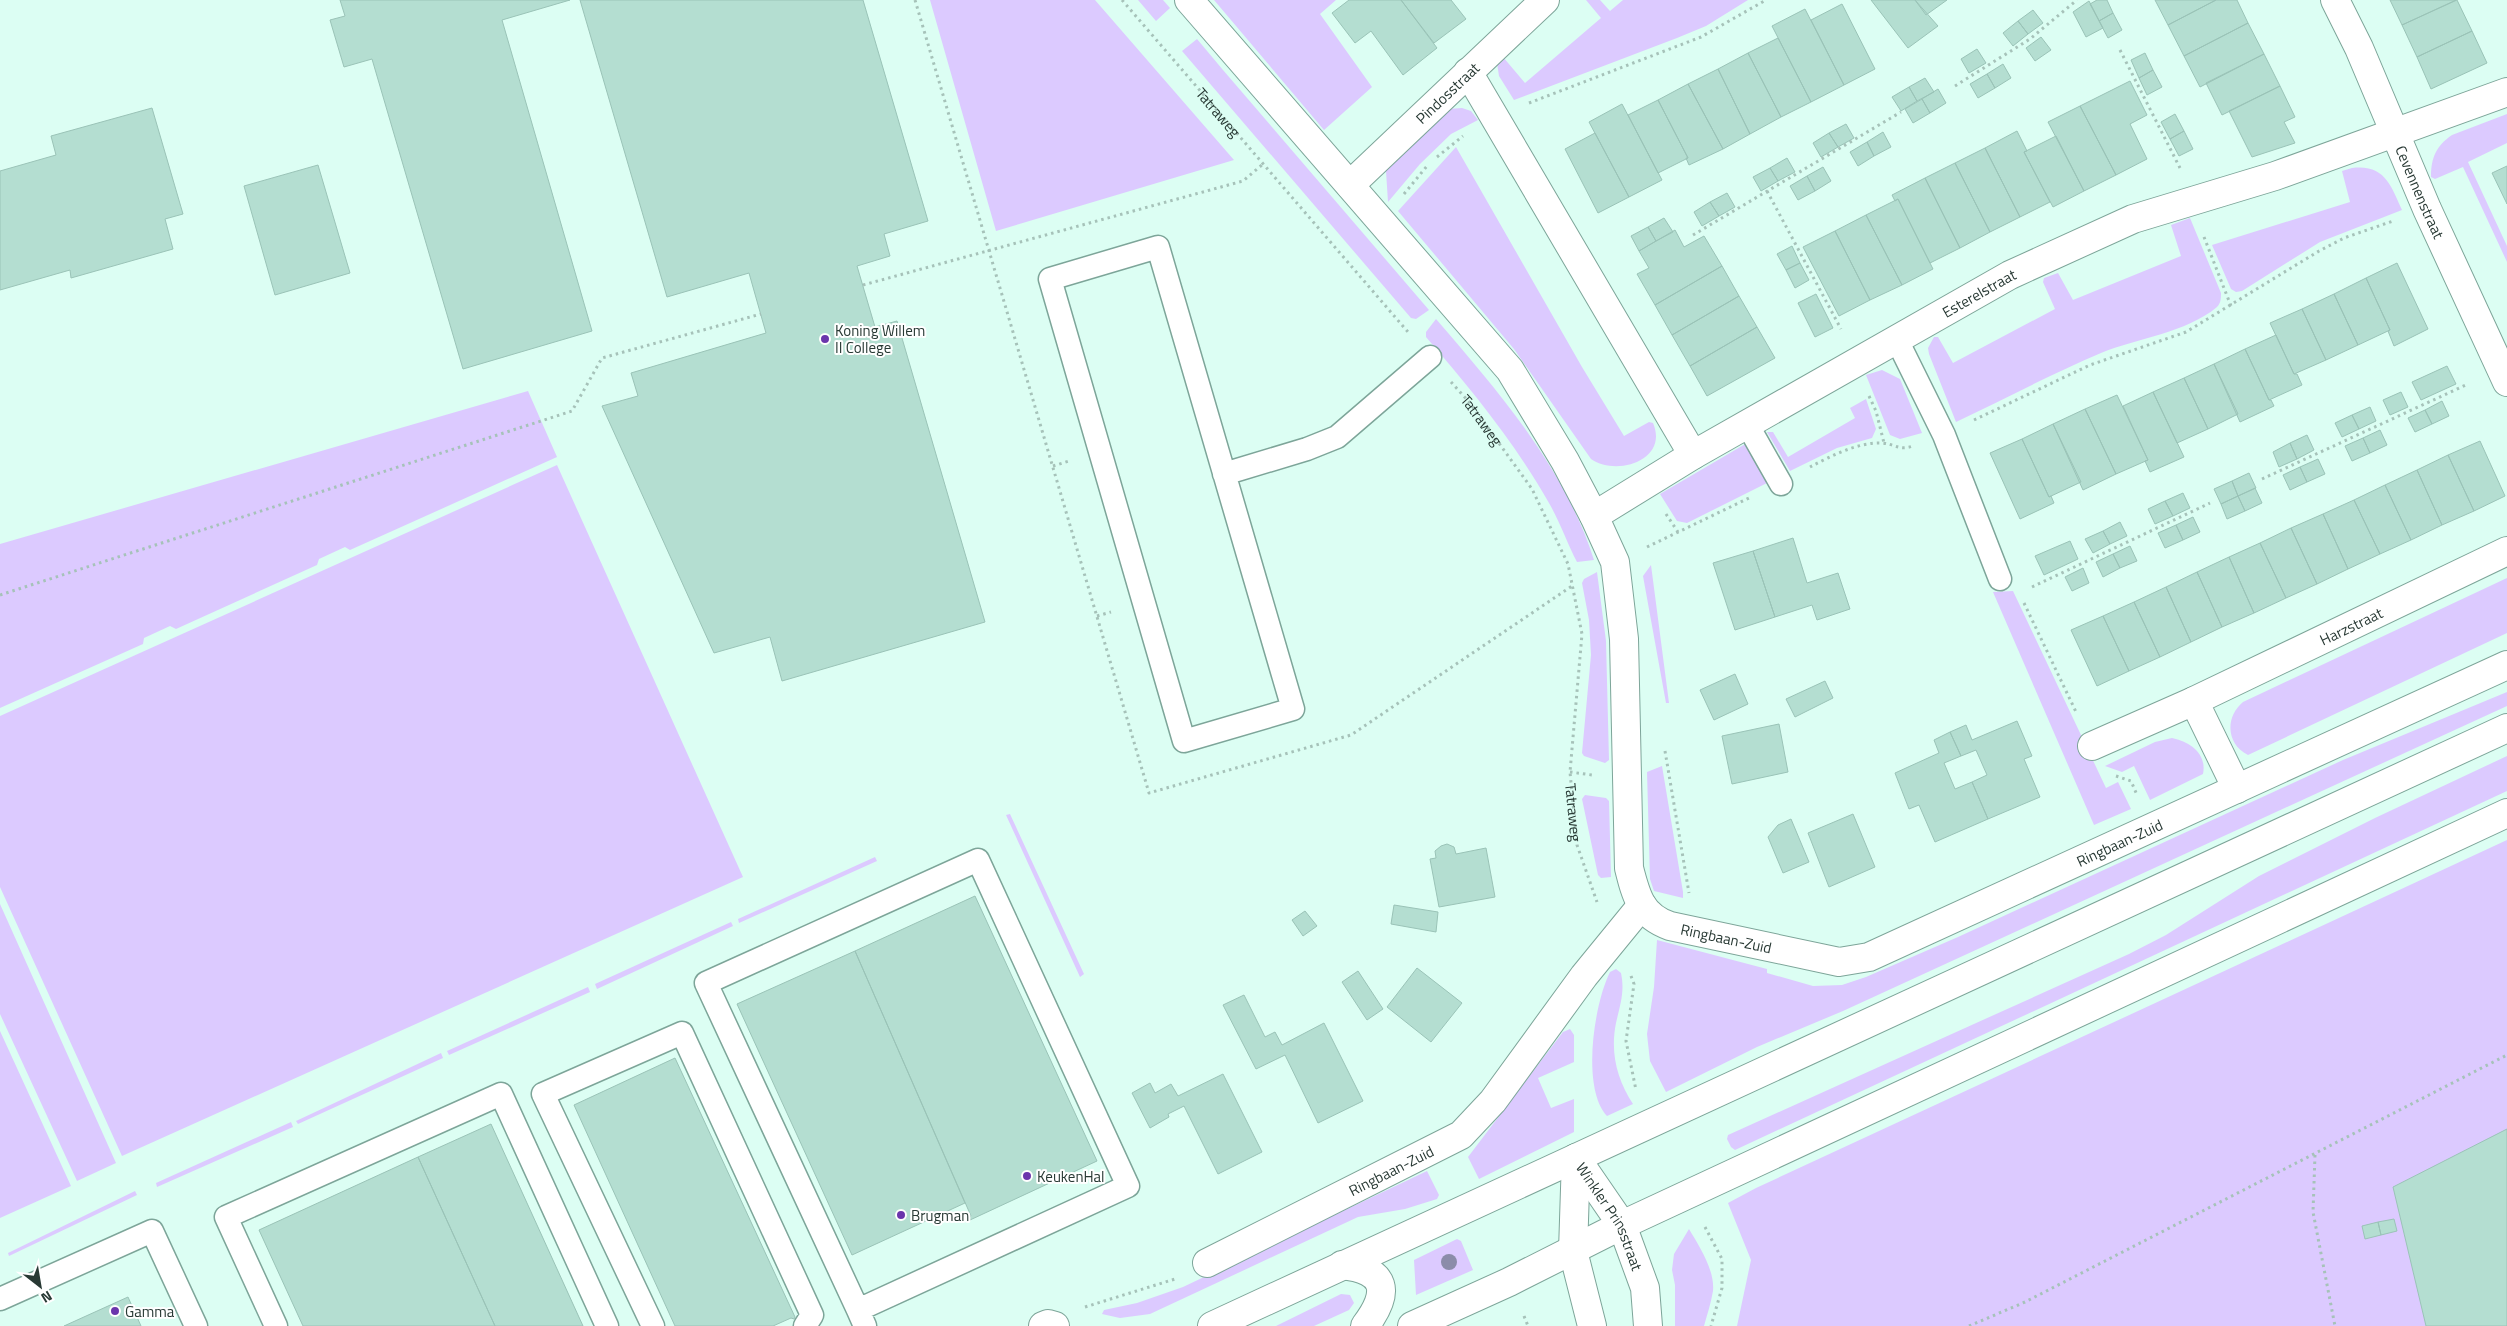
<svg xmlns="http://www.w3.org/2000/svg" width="2507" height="1326" font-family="'Titillium Web',sans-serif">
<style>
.green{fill:#dccaff}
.building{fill:#b4ded1;stroke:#9ac3b7}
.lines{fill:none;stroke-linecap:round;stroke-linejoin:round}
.lane-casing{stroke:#7da599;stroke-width:25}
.street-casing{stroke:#7da599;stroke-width:30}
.secondary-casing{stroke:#7da599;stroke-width:30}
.path{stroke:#a6c2b9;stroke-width:3;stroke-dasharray:2.5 4;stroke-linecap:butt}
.lane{stroke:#fff;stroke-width:22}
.street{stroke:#fff;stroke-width:28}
.secondary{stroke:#fff;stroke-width:28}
.tree{fill:#8b8ca9}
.poi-dot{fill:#6b35ac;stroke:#fff;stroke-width:2}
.labels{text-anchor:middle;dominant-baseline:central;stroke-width:4;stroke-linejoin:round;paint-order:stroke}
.street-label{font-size:15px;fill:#283934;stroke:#fff}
.poi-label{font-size:15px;fill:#283934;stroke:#fff;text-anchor:start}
</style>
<rect width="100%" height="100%" fill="#dcfef3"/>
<!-- green -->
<path class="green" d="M930,0H1095L1234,160L996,231Z
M1138,0H1163L1170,8L1156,21Z
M1214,0H1336L1320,14L1372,87L1324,130Z
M1586,0H1600L1610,11L1623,0H1748L1706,26L1677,38L1514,100L1499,76L1497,63L1503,57L1525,83L1601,18Z
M1197,39L1223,70L1429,310L1416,319L1411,318L1182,51Z
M1462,108L1471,111L1478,120L1451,134L1420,164L1388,202L1386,171L1402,150L1448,109Z
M2507,114V143L2468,162L2507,246V262L2463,167L2435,179L2431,177C2431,158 2436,146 2452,135Z
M1456,147L1582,367L1624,436L1649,422L1653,423C1669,460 1617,477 1591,459L1514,349L1398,211Z
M2352,168C2385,164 2391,186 2402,210L2320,242L2242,291L2236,292L2231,289L2212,245L2350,202L2342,171Z
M2190,218L2221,293C2221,298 2221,303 2217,307C2186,333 2137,338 2101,353C2052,374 2004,399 1956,422L1929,354L1928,348L1934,337H1938L1953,363L2055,309L2043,282L2044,278L2058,273L2073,300L2181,256L2171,225Z
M1436,319C1498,391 1565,468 1594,560L1577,562C1567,543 1560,522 1549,503C1515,443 1471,389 1426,337V332Z
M1882,370L1900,379L1922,433L1900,439L1890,435L1866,375Z
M528,391L557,457L350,550L345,547L319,559L317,565L176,629L170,626L144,638L143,644L0,708V544Z
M1866,399L1876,429L1872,438L1837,448L1790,471L1767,432H1773L1788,457L1855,418L1850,408Z
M1747,443L1769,482L1687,523L1677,521L1660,494Z
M557,465L743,877L122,1156L0,887V716Z
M1651,565L1669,703H1666L1643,576Z
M1597,572L1606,641L1609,760L1605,763L1584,756L1582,753L1591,655L1589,620L1582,583L1584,579Z
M2507,578V633L2248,755C2226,744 2225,717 2243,702Z
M2013,591L2106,788L2118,782L2131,809L2094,825L1993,592Z
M2507,692V706L1843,1011L1757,1047L1666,1092L1650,1061L1647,1034L1654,987L1657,940L1767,969V973L1813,986L1842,985L1866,977L1958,937L2343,760Z
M2172,738C2191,742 2207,754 2203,774L2150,800L2134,766L2122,772L2105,766L2155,742Z
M2507,756V791L1735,1150L1731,1147L1727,1139L1728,1135L2129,954L2166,935L2259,876L2375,818Z
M1662,766L1683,892V898L1654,891L1650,879L1647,772Z
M1585,795L1606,798L1609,801L1611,877L1601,878L1598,875L1582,799Z
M1010,814L1084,974L1080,977L1006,815Z
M2507,840V1326H1737L1751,1260L1728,1203L1756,1188Z
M875,857L877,861L739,923L738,919Z
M0,904L116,1163L77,1181L0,1014Z
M731,922L733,926L597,989L595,984Z
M1616,969L1621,973C1625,992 1620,1005 1616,1023C1610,1053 1617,1079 1633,1104L1607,1116C1581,1088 1594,1004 1610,972Z
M588,987L590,992L449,1055L447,1051Z
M1570,1029L1574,1035V1062L1538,1078L1551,1108L1574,1099V1132L1479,1179L1468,1157L1563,1032Z
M0,1031L71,1186L0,1218Z
M441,1053L443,1058L298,1124L296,1121Z
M291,1122L293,1127L157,1187L156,1183Z
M1427,1171L1439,1195L1437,1199L1405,1209L1358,1217L1150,1314L1120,1318L1102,1314L1104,1310L1137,1303L1183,1287Z
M135,1191L137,1195L9,1256L8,1253Z
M1689,1229C1699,1246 1715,1270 1713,1291C1711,1303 1707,1315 1704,1326H1675V1285L1672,1270L1674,1254Z
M1457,1239L1461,1241L1473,1270L1416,1295L1414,1260Z
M1341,1294L1350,1295L1354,1303L1349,1310L1314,1326H1276Z"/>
<!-- building -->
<path class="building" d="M340,0H570L502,20L592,331L463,369L372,59L344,67L330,20L345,16Z
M580,0H863L928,221L884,234L890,256L857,266L875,327L897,321L985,622L782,681L770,637L714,653L602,406L638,396L631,373L766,333L749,273L667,297Z
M1349,0H1401L1437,48L1403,75L1371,31L1355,43L1332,13Z
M1401,0H1451L1466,19L1434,43Z
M1871,0H1915L1938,26L1908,48Z
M1915,0H1947L1926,15Z
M2097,0H2107L2113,13L2099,21L2090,4Z
M2155,0H2216L2168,25Z
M2216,0H2237L2248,23L2184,56L2168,25Z
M2390,0H2456L2402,25Z
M2457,0L2472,31L2417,57L2402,25Z
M2089,1L2103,28L2086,37L2073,12Z
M1842,4L1875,69L1844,85L1811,20Z
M1805,9L1844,85L1811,102L1772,26Z
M2033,10L2043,23L2028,34L2018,21Z
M2113,13L2122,30L2108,38L2099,21Z
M2018,21L2028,34L2013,46L2003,33Z
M2248,23L2264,54L2200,87L2184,56Z
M2472,31L2487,63L2431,89L2417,57Z
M2041,37L2051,50L2035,61L2026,48Z
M1778,38L1811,102L1781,117L1748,53Z
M1977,49L1986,63L1969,73L1961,59Z
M1748,53L1781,117L1750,134L1718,69Z
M2145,53L2153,70L2139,78L2131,60Z
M2264,54L2280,86L2222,115L2206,83Z
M2003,64L2011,78L1995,88L1987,74Z
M1718,69L1750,134L1723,149L1688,84Z
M2153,70L2162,87L2147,95L2139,78Z
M1987,74L1995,88L1978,98L1970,84Z
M1925,78L1934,92L1917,101L1909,87Z
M2130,81L2147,115L2130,124L2147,159L2116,175L2080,106Z
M1688,84L1723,149L1689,165L1686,158H1688L1658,100Z
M2280,86L2295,117L2284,122L2295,143L2252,157L2229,111Z
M1909,87L1917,101L1901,111L1892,97Z
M1938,89L1946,103L1930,113L1922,99Z
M1922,99L1930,113L1913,123L1905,109Z
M1658,100L1688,158L1658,173L1628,115Z
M1622,104L1662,180L1629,197L1589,122Z
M2080,106L2116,175L2084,191L2048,122Z
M152,108L183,214L165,219L173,249L71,278L70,270L0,290V171L56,155L51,136Z
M2175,114L2184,131L2170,139L2161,122Z
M1846,124L1854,138L1838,147L1829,133Z
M2017,131L2027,151L2024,152L2050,202L2020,217L1985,148Z
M2184,131L2193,149L2179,156L2170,139Z
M1883,132L1891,147L1874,156L1867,142Z
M1595,133L1629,197L1598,213L1565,149Z
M1829,133L1838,147L1821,157L1813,143Z
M2056,136L2084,191L2053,207L2024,152Z
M1867,142L1874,156L1858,166L1850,152Z
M1985,148L2020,217L1990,232L1955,163Z
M1787,158L1795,172L1778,181L1770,168Z
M1955,163L1990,232L1960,248L1925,178Z
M318,165L350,273L275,295L244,186Z
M2507,166V204L2492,173Z
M1823,167L1831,181L1815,191L1807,176Z
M1770,168L1778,181L1761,191L1753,177Z
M1807,176L1815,191L1798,200L1790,186Z
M1925,178L1960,248L1930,263L1898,199L1895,201L1892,195Z
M1727,193L1735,207L1719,216L1710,202Z
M1898,199L1933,269L1902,285L1866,215Z
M1710,202L1719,216L1702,226L1694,212Z
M1866,215L1902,285L1870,300L1835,231Z
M1664,218L1673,232L1656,241L1648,227Z
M1648,227L1656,241L1639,251L1631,236Z
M1675,230L1684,247L1704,236L1722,266L1655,305L1637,274L1649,268L1639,251Z
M1835,231L1870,300L1839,316L1803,247Z
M1792,246L1800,263L1786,270L1777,254Z
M1800,263L1809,280L1795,288L1786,270Z
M2397,263L2428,329L2394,346L2388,331L2390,330L2366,278Z
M1722,266L1739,296L1672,335L1655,305Z
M2366,278L2390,330L2358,345L2334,294Z
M1816,294L1833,328L1815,337L1798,303Z
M2334,294L2358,345L2326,360L2302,309Z
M1739,296L1757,327L1690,366L1672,335Z
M2302,309L2326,360L2294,374L2270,323Z
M1757,327L1775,358L1707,396L1690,366Z
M2276,335L2294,374H2297L2302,385L2269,400L2245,349Z
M2245,349L2269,400H2271L2274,406L2240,422L2214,364Z
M2214,364L2238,414L2208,429L2184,378Z
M2447,366L2456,384L2421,400L2412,382Z
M2184,378L2208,429L2177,443L2153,392Z
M2153,392L2184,457L2150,472L2145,461L2148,460L2123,406Z
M2401,392L2408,407L2390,415L2383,400Z
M2117,395L2148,460L2116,474L2085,409Z
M2442,401L2449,416L2432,424L2425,410Z
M2370,407L2376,421L2359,429L2352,415Z
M2085,409L2116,474L2083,490L2053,424Z
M2425,410L2432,424L2415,432L2408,418Z
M2352,415L2359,429L2342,437L2335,423Z
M2053,424L2081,482L2049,497L2022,439Z
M2380,430L2387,445L2370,453L2363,438Z
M2307,435L2314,450L2297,459L2290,443Z
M2363,438L2370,453L2352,461L2345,446Z
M2022,439L2049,497L2051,496L2054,503L2020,519L1990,453Z
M2480,441L2505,496L2474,511L2448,455Z
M2290,443L2297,459L2279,467L2273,452Z
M2448,455L2474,511L2442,525L2417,470Z
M2318,459L2325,474L2307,482L2300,467Z
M2300,467L2307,482L2290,490L2283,475Z
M2417,470L2442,525L2411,540L2385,485Z
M2249,473L2256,488L2238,496L2232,481Z
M2232,481L2238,496L2221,504L2214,489Z
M2385,485L2411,540L2380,554L2354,500Z
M2255,488L2262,503L2245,511L2238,496Z
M2183,493L2190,508L2173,516L2165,501Z
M2238,496L2245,511L2227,519L2221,504Z
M2354,500L2380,554L2348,569L2323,514Z
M2165,501L2173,516L2155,524L2148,509Z
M2323,514L2348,569L2317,584L2291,528Z
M2193,517L2200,532L2183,540L2176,525Z
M2120,522L2127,536L2110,544L2103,531Z
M2176,525L2183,540L2165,548L2158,533Z
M2291,528L2317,584L2286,598L2260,543Z
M2103,531L2110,544L2093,553L2085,539Z
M1793,538L1807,583L1838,573L1850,609L1817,620L1812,605L1775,617L1753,551Z
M2070,541L2078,559L2044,575L2035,556Z
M2260,543L2286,598L2254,613L2229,557Z
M2130,546L2137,561L2120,568L2113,554Z
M1753,551L1775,617L1735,630L1713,563Z
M2113,554L2120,568L2103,577L2096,562Z
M2229,557L2254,613L2222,627L2197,572Z
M2083,568L2089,583L2072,591L2065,577Z
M2197,572L2222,627L2191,642L2166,587Z
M2166,587L2191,642L2160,657L2134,602Z
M2134,602L2160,657L2129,671L2103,616Z
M2103,616L2129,671L2097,686L2071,630Z
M1735,674L1748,704L1714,720L1700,690Z
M1825,681L1833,698L1795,717L1786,699Z
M2017,721L2032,756L2024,759L2040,797L1988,819L1972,782L1987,775L1976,750L1961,756L1950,732L1966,725L1972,740Z
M1779,724L1788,772L1732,784L1722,736Z
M1950,732L1961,756L1944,763L1955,789L1972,782L1988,819L1935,842L1919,805L1909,809L1895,773L1939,753L1934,740Z
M1853,814L1875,867L1829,887L1808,833Z
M1791,819L1809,862L1783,873L1768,837L1778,825Z
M1447,844L1454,847L1456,854L1486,848L1495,897L1439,907L1430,859L1436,858L1435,851L1441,846Z
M975,896L1097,1161L970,1220L968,1217L971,1216L855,951Z
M1394,905L1438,912L1436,932L1391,924Z
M1305,911L1317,926L1303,936L1292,920Z
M855,951L965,1203L852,1255L737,1004Z
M1417,968L1462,1003L1431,1042L1387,1007Z
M1358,971L1383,1009L1367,1020L1342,982Z
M1244,995L1265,1037L1275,1032L1282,1045L1324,1023L1363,1101L1318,1123L1285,1055L1256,1069L1223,1005Z
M675,1058L795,1317L794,1319L791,1318L773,1326H675L574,1105Z
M1223,1074L1262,1152L1218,1174L1184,1106L1168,1114L1169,1117L1150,1128L1132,1093L1150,1083L1155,1093L1171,1084L1178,1096Z
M491,1124L583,1326H495L418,1157Z
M2507,1129V1326H2426L2393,1187Z
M418,1157L495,1326H303L259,1230Z
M2394,1219L2397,1231L2381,1235L2378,1222Z
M2378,1222L2381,1235L2365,1239L2362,1226Z
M128,1297L141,1326H64Z"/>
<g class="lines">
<!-- lane casing -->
<g class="lane-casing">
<path id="lane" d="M1158,247L1293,709L1184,741L1050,279Z
M1896,338L1944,435L2000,579
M1747,424L1781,484
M1224,474L1307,449L1337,437L1430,357
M0,1299L152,1231L196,1326
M858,1310L1128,1186L978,860L706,983L858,1310L865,1326
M276,1326L226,1217L501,1094L607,1326
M653,1326L543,1094L682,1033L812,1315L805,1326"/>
</g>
<!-- street casing -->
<g class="street-casing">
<g id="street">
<path id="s3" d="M1189,0L1510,370L1565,461L1594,516L1615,562L1624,639L1629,868C1636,896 1641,916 1670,926L1839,962L1869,957L2507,665"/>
<path id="s4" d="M2335,0L2359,48L2427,209L2507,382"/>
<path d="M1468,72L1693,455"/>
<path id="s5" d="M1350,185L1545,0"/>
<path id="s6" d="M1594,516L1693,455L2010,275L2133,219L2275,176L2507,92"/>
<path id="s7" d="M2194,701L2507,551"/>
<path d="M2092,746L2194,701L2237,789"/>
<path id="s8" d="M1207,1263L1461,1135L1493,1101L1584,976L1642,905"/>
<path d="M1043,1326L1048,1324L1055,1326"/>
</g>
</g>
<!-- secondary casing -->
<g class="secondary-casing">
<g id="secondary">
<path id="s9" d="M1576,1158L1622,1225L1645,1288L1648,1326"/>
<path d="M1576,1158L1573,1251L1592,1326"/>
<path d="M1342,1265C1387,1270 1391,1292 1365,1326"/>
<path d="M1212,1326L2507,728"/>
<path d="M1412,1326L1509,1282L1622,1225L2507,813"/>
</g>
</g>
<!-- path -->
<g class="path">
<path d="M915,0L1149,793L1351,735L1572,586"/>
<path id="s1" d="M1122,0L1408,332"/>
<path d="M2120,50L2180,168"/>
<path d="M1955,86L2030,39L2077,0"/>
<path d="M1529,103L1701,37L1766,0"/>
<path d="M1437,157L1463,136"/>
<path d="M1767,191L1841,329"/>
<path d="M1404,194L1427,166"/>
<path d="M1693,235L1901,112"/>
<path d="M2204,237L2231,306"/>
<path d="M863,285L1243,181L1263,164"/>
<path id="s2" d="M1451,382L1470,403L1532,489L1568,564L1582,634L1570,772L1577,845L1597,902"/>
<path d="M1869,396L1876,411L1884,443"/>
<path d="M1974,420L2090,365L2186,332L2319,251L2344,238L2393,221"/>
<path d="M1053,466L1069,461"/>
<path d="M1810,467C1831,456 1858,442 1882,443C1895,444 1899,451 1913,446"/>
<path d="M2262,479L2468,384"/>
<path d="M1666,514L1678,532"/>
<path d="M1647,547L1749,498"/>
<path d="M2032,587L2210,503"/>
<path d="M0,595L572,411L602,358L761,314"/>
<path d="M2024,603L2077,714"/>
<path d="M1097,616L1111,612"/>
<path d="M1665,751L1689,893"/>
<path d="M1570,772L1592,775"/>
<path d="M2116,776L2131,781L2137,795"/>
<path d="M1631,976L1634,984L1626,1041L1636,1090"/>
<path d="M2315,1155L2313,1212L2335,1326"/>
<path d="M1705,1227L1722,1259V1288L1711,1326"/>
<path d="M1085,1307L1175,1279"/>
<path d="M1524,1316L1528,1326"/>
<path d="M1969,1326L2025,1302L2507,1055"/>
</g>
<!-- lane -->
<use href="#lane" class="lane"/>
<!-- street -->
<use href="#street" class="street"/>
<!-- secondary -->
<use href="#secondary" class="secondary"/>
</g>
<!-- trees -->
<circle class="tree" cx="1449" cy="1262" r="8"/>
<!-- markers -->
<g class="poi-dot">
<circle cx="825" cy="339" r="5"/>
<circle cx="1027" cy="1176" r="5"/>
<circle cx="901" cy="1215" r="5"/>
<circle cx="115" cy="1311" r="5"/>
</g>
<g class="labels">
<!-- street labels -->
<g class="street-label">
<text stroke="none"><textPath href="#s5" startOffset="134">Pindosstraat</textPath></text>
<text stroke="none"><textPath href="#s1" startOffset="148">Tatraweg</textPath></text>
<text stroke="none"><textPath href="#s4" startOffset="210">Cevennenstraat</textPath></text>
<text stroke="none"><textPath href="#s6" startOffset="445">Esterelstraat</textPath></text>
<text stroke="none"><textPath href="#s2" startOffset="49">Tatraweg</textPath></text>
<text stroke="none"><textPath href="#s7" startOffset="174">Harzstraat</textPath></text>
<text stroke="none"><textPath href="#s2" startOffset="468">Tatraweg</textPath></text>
<text stroke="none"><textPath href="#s3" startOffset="1569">Ringbaan-Zuid</textPath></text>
<text stroke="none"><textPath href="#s3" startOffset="1148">Ringbaan-Zuid</textPath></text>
<text stroke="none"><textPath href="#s8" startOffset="206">Ringbaan-Zuid</textPath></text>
<text stroke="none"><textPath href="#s9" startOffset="68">Winkler Prinsstraat</textPath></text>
</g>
<!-- poi labels -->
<g class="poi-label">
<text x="835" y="330">Koning Willem<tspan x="835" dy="17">II College</tspan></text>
<text x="1037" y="1176">KeukenHal</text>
<text x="911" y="1215">Brugman</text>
<text x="125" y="1311">Gamma</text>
</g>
</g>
<!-- north arrow -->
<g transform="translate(40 1286) rotate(149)" stroke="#ffffff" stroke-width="4" paint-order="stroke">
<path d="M0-4L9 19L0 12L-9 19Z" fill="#283934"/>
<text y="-8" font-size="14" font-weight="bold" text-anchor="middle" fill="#283934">N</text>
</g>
</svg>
